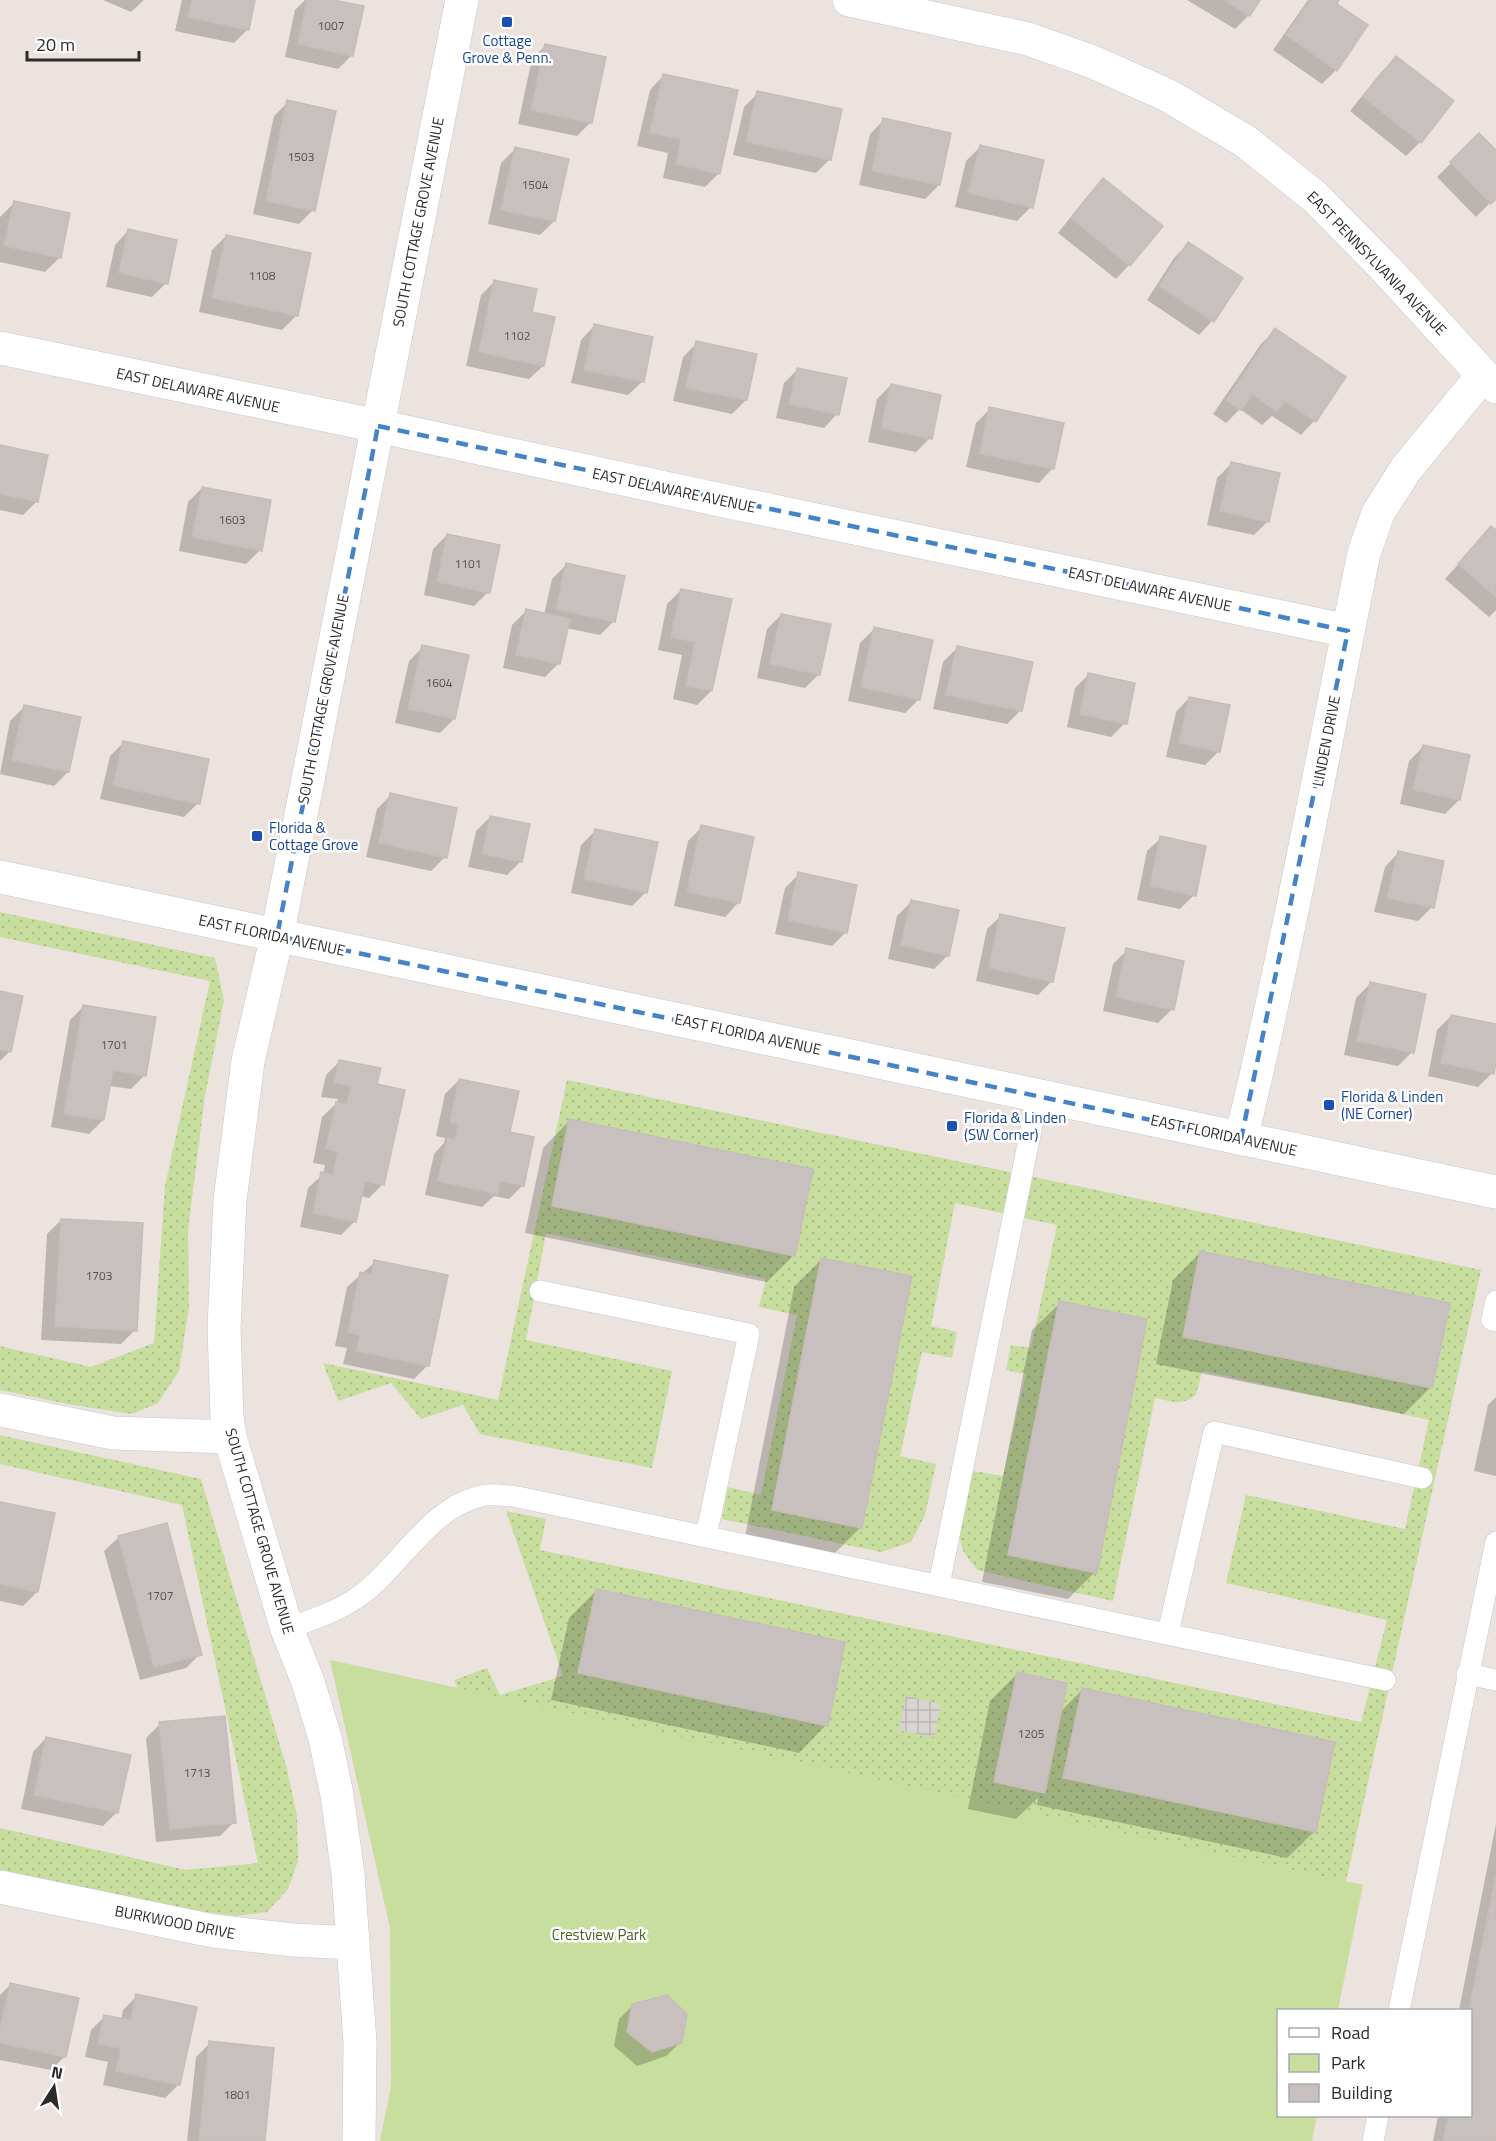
<svg xmlns="http://www.w3.org/2000/svg" width="1496" height="2141" font-family="'Titillium Web',sans-serif">
<style>
.grass{fill:url(#grass-dots)}
.park{fill:#c7de9f}
.plaza{fill:url(#plaza-grid)}
.shadow{fill:#0003}
.building{fill:#c7c0be;stroke:#c7bdb8;stroke-width:1.5}
.lines{fill:none;stroke-linecap:round;stroke-linejoin:round}
.service-casing{stroke:#c3c9d0;stroke-width:22}
.minor-casing{stroke:#c3c9d0;stroke-width:34}
.tertiary-casing{stroke:#c3c9d0;stroke-width:34}
.secondary-casing{stroke:#c3c9d0;stroke-width:34}
.service{stroke:#fff;stroke-width:21}
.minor{stroke:#fff;stroke-width:33}
.tertiary{stroke:#fff;stroke-width:33}
.secondary{stroke:#fff;stroke-width:33}
.marked{fill:none;stroke:#4483c6;stroke-width:4.5;stroke-dasharray:12 8;stroke-linejoin:round}
.transit-dot{fill:#1a4fb4;stroke:#fff;stroke-width:2}
.labels{text-anchor:middle;dominant-baseline:central;stroke-width:5;stroke-linejoin:round;paint-order:stroke}
.number-label{font-size:12px;fill:#525050}
.transit-label{font-size:15px;fill:#164399;stroke:#fff;text-anchor:start}
.street-label{font-size:15px;fill:#2b2b2b;stroke:#fff}
.park-label{font-size:15px;fill:#426320;stroke:#fff}
</style>
<defs>
<pattern id="grass-dots" width="8" height="8" patternUnits="userSpaceOnUse" patternTransform="scale(1.5)"><rect width="8" height="8" fill="#c7de9f"/><path d="M2 2h.1M6 6h.1" fill="none" stroke="#abbf89" stroke-width="1.8" stroke-linecap="round"/></pattern>
<pattern id="plaza-grid" width="8" height="8" patternUnits="userSpaceOnUse" patternTransform="scale(1.5)"><rect width="8" height="8" fill="#d8d4d1"/><path d="M0 4h8M4 0v8" fill="none" stroke="#bab6b4"/></pattern>
</defs>
<rect width="100%" height="100%" fill="#ece2de"/>
<!-- grass -->
<path class="grass" d="M0,912L215,958L224,1000L205,1096L188,1230L189,1308L179,1371L158,1403L132,1414L67,1404L0,1390V1346L91,1367L154,1343L165,1186L210,981L0,937Z
M567,1080L1481,1270L1346,1882L458,1689L454,1680L487,1668L500,1695L563,1676L506,1511L546,1519L540,1550L1361,1722L1387,1620L1226,1583L1246,1495L1405,1529L1429,1420L1202,1371L1196,1395C1179,1407 1173,1401 1155,1398L1113,1601L977,1570L963,1551L958,1532L973,1471L1003,1476L1026,1374L1006,1370L1011,1345L1031,1348L1057,1225L955,1203L931,1326L957,1332L952,1358L922,1352L900,1456L936,1464L925,1515L911,1542L881,1552L722,1519L728,1487L761,1495L797,1315L759,1307L766,1279L546,1233L526,1340L672,1371L652,1468L480,1434L463,1405L421,1419L391,1383L338,1401L323,1363L498,1400Z
M0,1435L201,1479L287,1769L297,1816L298,1861L288,1889L267,1912L236,1916L190,1910L0,1870V1828L186,1870L258,1863L182,1505L0,1464Z"/>
<!-- park -->
<path class="park" d="M330,1660L1363,1885L1338,2010H1278V2116H1317L1312,2141H380L391,2086L390,1928Z"/>
<!-- plaza -->
<path class="plaza" d="M906,1696L941,1704L934,1737L899,1730Z"/>
<!-- shadow -->
<path class="shadow" d="M103,0H144L131,12Z
M182,0H254L248,29L234,43L175,31Z
M305,0H326L352,55L338,69L285,57L295,10Z
M1187,0H1258L1249,15L1235,29Z
M1308,0H1338L1335,4L1336,70L1322,84L1273,50Z
M546,45L591,122L577,136L518,124L532,59Z
M1396,58L1420,142L1406,156L1350,111L1382,71Z
M663,76L719,173L705,187L663,178L668,153L637,146L650,90Z
M758,93L830,159L816,173L733,155L744,107Z
M288,102L313,210L299,224L253,214L274,116Z
M884,120L939,185L925,199L859,185L870,134Z
M1479,135L1496,152V197L1476,217L1437,177Z
M980,147L1031,207L1017,221L955,207L966,161Z
M515,149L554,221L540,235L488,224L501,163Z
M1103,180L1129,265L1116,279L1058,233L1089,194Z
M14,203L59,258L45,272L0,262V217Z
M128,231L166,283L152,297L106,287L115,245Z
M226,236L309,254L296,316L282,330L199,312L212,250Z
M1188,244L1212,321L1199,335L1147,300L1174,258Z
M495,281L530,314L543,366L529,379L466,366L481,295Z
M594,326L642,382L628,395L571,383L581,340Z
M1275,330L1344,378L1314,421L1301,435L1272,416L1262,425L1240,409L1226,423L1213,414L1261,344Z
M697,343L746,400L732,414L673,401L683,357Z
M798,369L837,414L824,428L776,418L784,383Z
M891,385L930,438L916,452L868,442L877,399Z
M990,409L1062,424L1052,469L1039,483L966,467L976,423Z
M0,447L37,501L23,515L0,510Z
M1231,464L1268,521L1254,535L1207,525L1217,478Z
M202,488L260,550L246,564L179,551L188,502Z
M1491,528L1496,532V610L1489,617L1445,579Z
M447,535L488,592L474,606L424,595L433,549Z
M566,565L614,621L600,635L566,628L559,663L545,677L503,668L512,625L526,611L544,615L552,579Z
M681,590L711,691L697,705L673,699L682,655L658,650L667,604Z
M781,615L819,674L805,688L757,678L767,629Z
M874,629L919,699L905,713L848,701L860,643Z
M423,647L454,719L440,733L395,723L409,661Z
M957,648L1021,710L1007,724L933,709L943,662Z
M1089,674L1125,723L1111,737L1067,727L1075,688Z
M1189,698L1219,751L1205,765L1166,757L1176,712Z
M24,707L68,772L54,786L0,774L10,721Z
M123,743L198,803L184,817L100,799L110,756Z
M1423,747L1459,800L1445,814L1400,804L1409,761Z
M391,795L445,857L431,871L366,857L377,809Z
M490,817L521,861L507,875L468,867L476,831Z
M702,827L738,903L725,917L674,906L688,841Z
M595,831L646,892L632,906L571,893L581,845Z
M1161,838L1194,895L1180,909L1137,900L1147,851Z
M1398,853L1432,907L1418,921L1374,912L1385,867Z
M799,874L846,932L832,946L775,934L785,888Z
M911,902L948,955L934,969L888,959L897,916Z
M1001,916L1052,981L1038,995L976,981L987,929Z
M1127,950L1172,1009L1158,1023L1103,1011L1113,964Z
M1370,984L1412,1052L1398,1066L1344,1055L1356,998Z
M0,993L10,1051L0,1061Z
M84,1006L145,1075L131,1089L109,1086L103,1120L89,1134L51,1127L70,1020Z
M1451,1016L1496,1026V1056L1492,1073L1478,1087L1428,1076L1437,1030Z
M340,1061L376,1086L383,1184L369,1198L360,1196L355,1221L341,1235L300,1227L308,1188L323,1174L325,1165L313,1163L322,1117L337,1103L338,1099L321,1097L326,1075Z
M459,1080L509,1133L523,1185L509,1199L494,1196L482,1207L425,1195L434,1154L444,1143L445,1138L436,1136L445,1094Z
M570,1120L794,1255L767,1282L525,1233L543,1148Z
M61,1220L135,1330L121,1344L41,1340L47,1234Z
M1200,1253L1431,1387L1404,1414L1156,1364L1173,1280Z
M821,1260L861,1527L834,1554L745,1537L794,1287Z
M375,1262L428,1365L414,1379L343,1364L347,1348L335,1346L347,1287Z
M1060,1303L1095,1572L1068,1599L982,1582L1032,1330Z
M1496,1397V1476L1474,1471L1488,1405Z
M0,1503L37,1592L23,1606L0,1601Z
M166,1525L200,1654L186,1668L140,1680L104,1551L118,1538Z
M596,1591L826,1725L799,1753L551,1700L569,1618Z
M1017,1674L1060,1712L1082,1690L1315,1831L1287,1858L1037,1805L1038,1798L1016,1819L968,1809L990,1701Z
M160,1724L234,1822L220,1836L156,1842L146,1738Z
M46,1738L117,1812L103,1826L21,1809L33,1752Z
M1496,1824V2141H1433L1438,2116H1470V2010H1459Z
M10,1985L65,2056L51,2070L0,2060V1995Z
M137,1996L179,2084L165,2098L103,2085L108,2062L85,2057L91,2030L105,2016L121,2020L123,2010Z
M633,2005L681,2042L666,2056L637,2066L614,2046L619,2019Z
M210,2043L263,2141H187L196,2057Z"/>
<!-- building -->
<path class="building" d="M192,0H255L249,30L188,17Z
M307,0H333L364,6L353,56L298,44Z
M1224,0H1260L1250,16Z
M1310,0H1339L1337,4L1368,25L1337,71L1286,35Z
M545,44L606,57L592,123L531,110Z
M1396,56L1454,101L1421,143L1363,97Z
M663,74L738,90L720,174L676,164L681,139L650,133Z
M757,91L842,109L831,160L746,142Z
M287,100L336,111L315,211L266,201Z
M883,118L951,133L940,185L872,171Z
M1479,133L1496,150V199L1491,204L1450,162Z
M980,145L1044,160L1033,208L968,193Z
M515,147L569,159L555,221L501,210Z
M1103,178L1163,226L1130,266L1071,218Z
M14,201L70,213L61,258L4,246Z
M128,229L177,240L168,284L119,273Z
M226,235L311,253L298,316L212,298Z
M1188,242L1243,278L1214,322L1159,286Z
M494,280L537,289L532,312L555,317L544,366L479,352Z
M594,324L653,337L644,382L584,370Z
M1275,328L1346,377L1316,422L1285,401L1277,412L1252,394L1241,410L1226,400Z
M696,341L757,354L747,400L686,388Z
M797,368L847,378L839,415L789,404Z
M891,384L941,395L932,439L881,428Z
M989,407L1064,423L1054,469L980,454Z
M0,445L48,455L38,502L0,494Z
M1231,462L1280,473L1269,522L1220,511Z
M202,487L271,500L262,551L192,537Z
M1491,526L1496,530V597L1458,564Z
M447,534L500,545L490,593L437,582Z
M566,563L625,576L615,622L556,609Z
M681,589L732,599L712,691L686,686L695,642L671,637Z
M526,609L570,619L560,664L516,655Z
M781,614L831,624L820,675L770,664Z
M874,627L933,640L920,700L861,687Z
M422,645L469,655L455,719L408,709Z
M957,646L1033,662L1022,711L946,695Z
M1088,673L1135,683L1127,724L1080,714Z
M1189,697L1230,705L1220,752L1179,743Z
M24,705L81,717L69,772L12,760Z
M123,741L209,759L200,804L113,786Z
M1423,745L1470,755L1460,800L1413,790Z
M390,793L457,808L447,858L379,843Z
M490,816L530,824L522,862L482,854Z
M701,825L754,837L740,903L687,892Z
M595,829L658,842L647,893L584,879Z
M1160,836L1206,846L1196,896L1150,886Z
M1398,851L1444,861L1434,908L1387,898Z
M798,872L857,885L847,933L788,920Z
M911,900L959,910L949,956L901,945Z
M1000,914L1065,928L1053,982L989,968Z
M1126,948L1184,961L1174,1010L1116,997Z
M1370,982L1426,994L1414,1053L1357,1041Z
M0,991L23,996L11,1052L0,1050Z
M83,1005L156,1017L146,1076L113,1070L104,1120L64,1114Z
M1451,1015L1496,1024V1063L1494,1074L1441,1063Z
M339,1060L381,1068L377,1084L405,1090L384,1185L365,1181L356,1222L313,1213L321,1172L333,1175L338,1151L326,1149L336,1102L347,1104L351,1086L334,1083Z
M459,1079L519,1091L510,1132L534,1137L524,1186L500,1181L498,1194L438,1181L447,1138L455,1140L458,1124L450,1122Z
M569,1119L813,1169L795,1256L552,1206Z
M61,1219L143,1223L137,1331L55,1326Z
M1200,1251L1450,1303L1432,1388L1183,1337Z
M821,1258L912,1276L862,1528L772,1510Z
M374,1260L448,1275L429,1366L356,1351L360,1335L348,1332L360,1272L372,1274Z
M1059,1301L1147,1319L1097,1573L1008,1555Z
M0,1502L55,1513L38,1592L0,1584Z
M167,1523L202,1655L154,1667L118,1536Z
M596,1589L845,1642L828,1726L578,1673Z
M1017,1672L1067,1683L1045,1793L994,1782Z
M1082,1688L1335,1742L1316,1832L1063,1778Z
M225,1716L236,1823L170,1829L159,1722Z
M46,1737L131,1755L118,1813L34,1795Z
M1496,1875V2141H1443L1448,2116H1470V2010H1469Z
M10,1983L79,1998L66,2057L0,2043V2029Z
M136,1994L197,2007L180,2085L116,2071L121,2048L98,2044L104,2015L131,2020Z
M667,1995L687,2014L682,2043L652,2052L627,2032L632,2004Z
M209,2041L274,2048L265,2141H199Z"/>
<g class="lines">
<!-- service casing -->
<g class="service-casing">
<path id="service" d="M540,1291L749,1334L706,1536
M1496,1301L1492,1320L1496,1321
M939,1585L1038,1095
M287,1629C311,1620 337,1612 358,1597C401,1567 427,1509 481,1496C491,1493 503,1496 513,1496L1385,1680
M1168,1633L1214,1432L1422,1478
M1467,1674L1496,1680
M1399,2010L1496,1542
M1373,2141L1378,2116"/>
</g>
<!-- minor casing -->
<g class="minor-casing">
<path id="minor" d="M849,0L1028,39L1093,62L1167,95L1245,141L1315,197L1384,267L1483,375L1496,387
M0,348L378,426L725,501L1348,631
M1241,1139C1288,945 1324,748 1364,553L1378,513L1406,469L1483,375
M0,1410L113,1433L230,1437
M0,1887L213,1931L293,1940L353,1943"/>
</g>
<!-- tertiary casing -->
<g class="tertiary-casing">
<path id="tertiary" d="M359,2141L360,2042L348,1874L337,1795L325,1738L308,1682L287,1629L230,1437L227,1417L224,1328L230,1200L248,1061L277,936L462,0"/>
</g>
<!-- secondary casing -->
<g class="secondary-casing">
<path id="secondary" d="M0,877L1496,1192"/>
</g>
<!-- service -->
<use href="#service" class="service"/>
<!-- minor -->
<use href="#minor" class="minor"/>
<!-- tertiary -->
<use href="#tertiary" class="tertiary"/>
<!-- secondary -->
<use href="#secondary" class="secondary"/>
</g>
<!-- marked area -->
<path class="marked" d="M378,426L1348,631L1241,1139L277,936Z"/>
<!-- markers -->
<g class="transit-dot">
<rect x="501" y="16" width="12" height="12" rx="3"/>
<rect x="251" y="830" width="12" height="12" rx="3"/>
<rect x="1323" y="1099" width="12" height="12" rx="3"/>
<rect x="946" y="1120" width="12" height="12" rx="3"/>
</g>
<g class="labels">
<!-- number labels -->
<g class="number-label">
<text x="331" y="25">1007</text>
<text x="301" y="156">1503</text>
<text x="535" y="184">1504</text>
<text x="262" y="275">1108</text>
<text x="517" y="335">1102</text>
<text x="232" y="519">1603</text>
<text x="468" y="563">1101</text>
<text x="439" y="682">1604</text>
<text x="114" y="1044">1701</text>
<text x="99" y="1275">1703</text>
<text x="160" y="1595">1707</text>
<text x="1031" y="1733">1205</text>
<text x="197" y="1772">1713</text>
<text x="237" y="2094">1801</text>
</g>
<!-- transit labels -->
<g class="transit-label">
<text x="507" y="40" text-anchor="middle">Cottage<tspan x="507" dy="17">Grove &amp; Penn.</tspan></text>
<text x="269" y="827">Florida &amp;<tspan x="269" dy="17">Cottage Grove</tspan></text>
<text x="1341" y="1096">Florida &amp; Linden<tspan x="1341" dy="17">(NE Corner)</tspan></text>
<text x="964" y="1117">Florida &amp; Linden<tspan x="964" dy="17">(SW Corner)</tspan></text>
</g>
<!-- street labels -->
<g class="street-label">
<text transform="translate(418 222) rotate(-79)">SOUTH COTTAGE GROVE AVENUE</text>
<text transform="translate(1377 263) rotate(46)">EAST PENNSYLVANIA AVENUE</text>
<text transform="translate(198 390) rotate(12)">EAST DELAWARE AVENUE</text>
<text transform="translate(674 490) rotate(12)">EAST DELAWARE AVENUE</text>
<text transform="translate(1150 589) rotate(12)">EAST DELAWARE AVENUE</text>
<text transform="translate(323 699) rotate(-79)">SOUTH COTTAGE GROVE AVENUE</text>
<text transform="translate(1326 741) rotate(-79)">LINDEN DRIVE</text>
<text transform="translate(272 935) rotate(12)">EAST FLORIDA AVENUE</text>
<text transform="translate(748 1034) rotate(12)">EAST FLORIDA AVENUE</text>
<text transform="translate(1224 1135) rotate(12)">EAST FLORIDA AVENUE</text>
<text transform="translate(260 1531) rotate(74)">SOUTH COTTAGE GROVE AVENUE</text>
<text transform="translate(175 1922) rotate(11)">BURKWOOD DRIVE</text>
</g>
<!-- park labels -->
<g class="park-label">
<text x="599" y="1934">Crestview Park</text>
</g>
</g>
<!-- legend -->
<rect x="1277" y="2009" width="195" height="108" fill="#ffffff" stroke="#aaaaaa" stroke-width="1.5"/>
<rect x="1289" y="2028" width="30" height="9" fill="#ffffff" stroke="#aaaaaa" stroke-width="1.5"/>
<text x="1331" y="2039" font-size="18" fill="#2b2b2b">Road</text>
<rect x="1289" y="2054" width="30" height="18" fill="#c7de9f" stroke="#aaaaaa" stroke-width="1.5"/>
<text x="1331" y="2069" font-size="18" fill="#2b2b2b">Park</text>
<rect x="1289" y="2084" width="30" height="18" fill="#c7c0be" stroke="#aaaaaa" stroke-width="1.5"/>
<text x="1331" y="2099" font-size="18" fill="#2b2b2b">Building</text>
<!-- north arrow -->
<g transform="translate(54 2087) rotate(12)" stroke="#ffffff" stroke-width="4.5" paint-order="stroke">
<path d="M0-4.5L10 22L0 15L-10 22Z" fill="#2b2b2b"/>
<text y="-9" font-size="16" font-weight="bold" text-anchor="middle" fill="#2b2b2b">N</text>
</g>
<!-- scale -->
<path d="M27 51v9h112v-9" fill="none" stroke="#2b2b2b" stroke-width="3"/>
<text x="36" y="51" font-size="18" fill="#2b2b2b" stroke="#ffffff" stroke-width="4.5" paint-order="stroke">20 m</text>
</svg>
